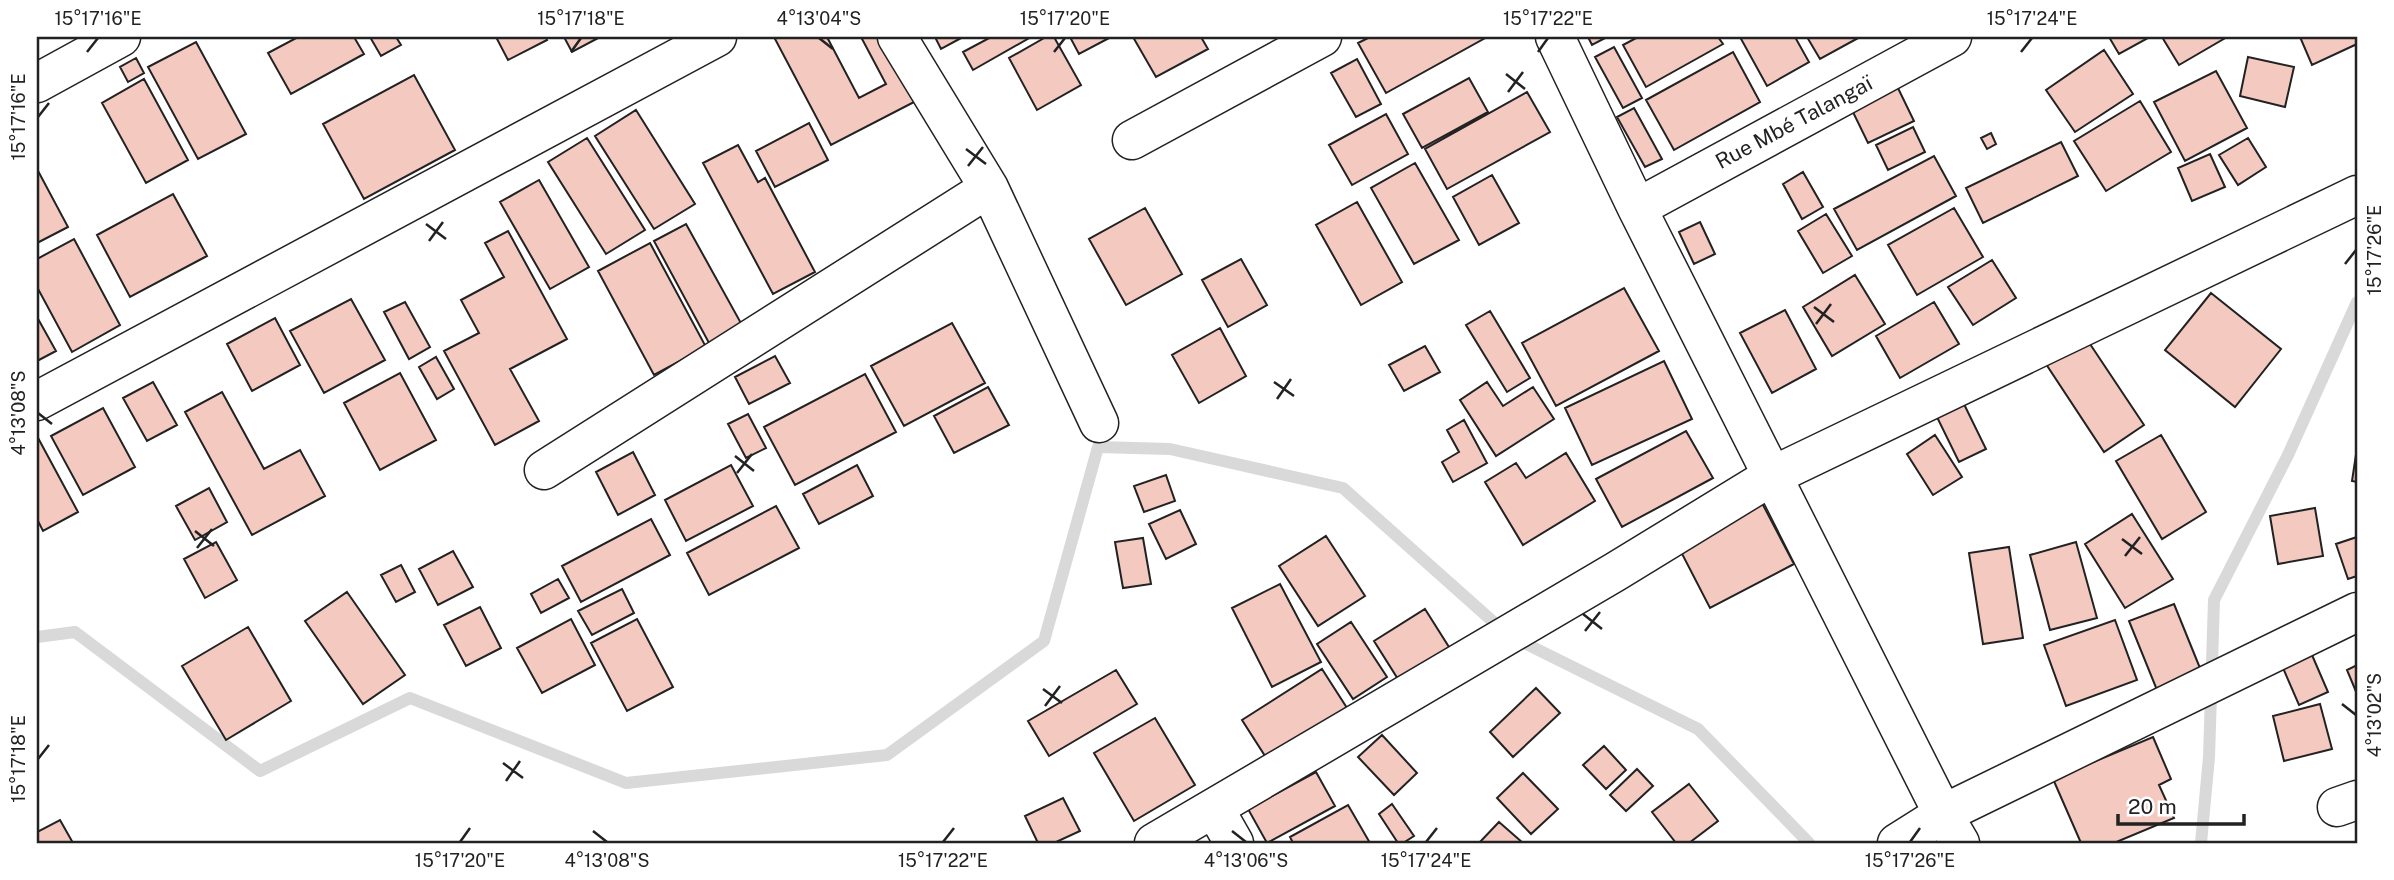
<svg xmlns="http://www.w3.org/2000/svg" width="2394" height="880" font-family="'Public Sans',sans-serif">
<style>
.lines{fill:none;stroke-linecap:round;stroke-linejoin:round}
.stream{stroke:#d9d9d9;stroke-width:12}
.building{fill:#f3c9c0;stroke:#222;stroke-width:2}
.minor-casing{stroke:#222;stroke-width:41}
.minor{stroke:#fff;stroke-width:38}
.ticks{fill:none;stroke:#222;stroke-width:2.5}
.labels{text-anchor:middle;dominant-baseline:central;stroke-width:5;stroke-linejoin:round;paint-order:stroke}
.street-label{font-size:21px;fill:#222;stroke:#fff}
.neatline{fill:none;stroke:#222;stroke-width:2.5}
.ticks-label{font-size:18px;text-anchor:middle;fill:#222}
</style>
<rect width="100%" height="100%" fill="#fff"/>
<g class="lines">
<!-- stream -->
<path class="stream" d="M37,637L75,632L260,771L410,698L626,783L887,755L1044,641L1098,447L1170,449L1343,488L1508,635L1698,729L1809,843
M2201,843L2209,757L2214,600L2288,455L2357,302"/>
</g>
<!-- building -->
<path class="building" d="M298,37H354L364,54L291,94L268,53Z
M370,37H396L401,45L381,56Z
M496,37H545L547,40L508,60Z
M564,37H600L572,52Z
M774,37H827L859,98L886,84L861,37H882L916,101L831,145Z
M935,37H963L941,49Z
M991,37H1031L973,70L963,52Z
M1046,37H1054L1081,85L1037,110L1009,58Z
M1070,37H1111L1079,54Z
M1133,37H1201L1208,49L1156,77Z
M1370,37H1487L1386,93L1358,43Z
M1588,37H1607L1592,45Z
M1638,37H1718L1723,44L1646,87L1623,45Z
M1740,37H1795L1809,62L1767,86Z
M1807,37H1860L1820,59Z
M2109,37H2147L2148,38L2119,54Z
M2162,37H2227L2179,65Z
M2300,37H2357V44L2312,65Z
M196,42L246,134L198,159L148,67Z
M1614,47L1642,98L1623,108L1595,57Z
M2104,50L2133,94L2075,132L2046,90Z
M1733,52L1760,102L1674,150L1646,100Z
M2248,57L2294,67L2285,107L2240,96Z
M136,58L144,73L128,82L120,67Z
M1357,59L1381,104L1356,117L1331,73Z
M2216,71L2247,128L2185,161L2154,102Z
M414,75L455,150L364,199L323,124Z
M1469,78L1488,112L1422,148L1403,114Z
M144,79L188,160L146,183L102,103Z
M1896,84L1914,121L1868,143L1850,106Z
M1527,92L1550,132L1447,189L1425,149Z
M2140,101L2171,152L2106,191L2074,141Z
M1634,108L1662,159L1645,167L1617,117Z
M636,110L695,204L654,229L595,136Z
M1386,114L1408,154L1352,185L1329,145Z
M809,123L828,160L775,187L756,151Z
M1913,127L1925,152L1888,170L1876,145Z
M1991,133L1996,144L1987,149L1981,138Z
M587,138L645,230L606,254L548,162Z
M2248,138L2266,167L2238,185L2219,155Z
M2061,142L2078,176L1983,223L1966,188Z
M738,145L758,182L765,178L815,272L773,294L703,163Z
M2210,154L2225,187L2192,201L2178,168Z
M1934,156L1956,196L1857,250L1834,209Z
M1415,163L1459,240L1414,264L1371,188Z
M37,169L68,227L37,243Z
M1803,172L1823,207L1802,219L1783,184Z
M1492,175L1519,223L1479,245L1453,197Z
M539,180L589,267L550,289L500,202Z
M173,194L207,256L130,297L97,235Z
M1357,202L1402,282L1361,305L1316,225Z
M1145,208L1182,274L1126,305L1089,239Z
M1954,208L1983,257L1917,295L1888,245Z
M1826,214L1852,256L1823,273L1798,231Z
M1700,222L1715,254L1694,264L1679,232Z
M686,224L742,325L709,343L654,241Z
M508,231L567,339L510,369L539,421L495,445L444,351L479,333L461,300L504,277L485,243Z
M74,239L120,325L72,352L37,287V259Z
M650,243L706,347L654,375L598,271Z
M1241,259L1267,305L1228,327L1202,280Z
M1992,260L2016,298L1973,325L1948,287Z
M1855,275L1885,324L1832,356L1803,307Z
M1624,288L1659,351L1556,406L1522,343Z
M2211,293L2281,349L2235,407L2165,350Z
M351,299L385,360L324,393L290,331Z
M405,302L430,347L409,359L384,312Z
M1934,302L1959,344L1900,378L1876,336Z
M1785,310L1816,369L1772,393L1740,333Z
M1490,311L1530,378L1507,392L1466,325Z
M37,317L56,351L37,361Z
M275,318L300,365L252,391L227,344Z
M952,323L985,383L904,426L871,366Z
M1220,328L1246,376L1199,403L1172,355Z
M2084,335L2144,425L2104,452L2044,361Z
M1425,346L1440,372L1404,391L1389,365Z
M775,356L790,383L749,404L735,377Z
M436,357L454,389L437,399L419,367Z
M1664,361L1692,419L1592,465L1565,408Z
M400,373L436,440L380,470L344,403Z
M865,374L896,432L795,485L764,427Z
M153,382L177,425L147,441L123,398Z
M1487,382L1503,406L1533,387L1554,419L1496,456L1460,400Z
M988,387L1009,425L954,453L934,416Z
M222,392L264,469L300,450L325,496L252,535L185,412Z
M1961,398L1986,449L1959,462L1934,411Z
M103,408L135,467L83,495L51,436Z
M748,414L766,448L746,458L728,424Z
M1464,420L1487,463L1453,482L1442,462L1459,452L1447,430Z
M1686,431L1713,478L1622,527L1596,479Z
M1935,435L1962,477L1933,495L1907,454Z
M2161,435L2206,512L2162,539L2116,461Z
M37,436L78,512L43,531L37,519Z
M2357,448V482L2352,481Z
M633,452L655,495L618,515L596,472Z
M1566,453L1595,501L1523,545L1485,482L1516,463L1526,478Z
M731,465L753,506L686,541L665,500Z
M857,465L873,496L819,524L803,494Z
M1166,475L1175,501L1144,512L1134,486Z
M209,488L227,522L195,540L176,506Z
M1762,503L1794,564L1710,608L1678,546Z
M776,506L799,548L709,595L687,553Z
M2315,508L2323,556L2278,564L2270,516Z
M1180,510L1196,544L1166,559L1149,524Z
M2132,514L2173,579L2125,608L2085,544Z
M651,519L670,555L581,602L562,566Z
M1326,536L1365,596L1318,626L1279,566Z
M2357,537V576L2348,579L2336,544Z
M1143,538L1151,584L1123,588L1115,542Z
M216,542L237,580L205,598L184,559Z
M2076,542L2097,618L2050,630L2030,555Z
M2009,547L2023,638L1983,644L1969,553Z
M453,551L473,587L438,605L419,569Z
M401,565L415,592L396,602L381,575Z
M558,579L569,598L541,613L531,594Z
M1280,584L1321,662L1272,687L1232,608Z
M622,589L634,613L592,635L578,611Z
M347,592L405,675L363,704L305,621Z
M2174,604L2204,678L2159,695L2129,621Z
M480,607L501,648L466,666L444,625Z
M1425,609L1454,655L1403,687L1374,641Z
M571,619L595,665L542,693L517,648Z
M637,619L673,687L627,711L591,643Z
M2115,620L2137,680L2066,706L2044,645Z
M1351,622L1387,677L1353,699L1317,644Z
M248,627L291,701L226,740L182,666Z
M2312,655L2328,692L2299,705L2283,668Z
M2357,665V694L2347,670Z
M1322,669L1347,708L1267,759L1242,720Z
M1116,670L1137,704L1049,756L1028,721Z
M1536,688L1560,713L1513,757L1490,732Z
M2320,704L2332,749L2284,761L2273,716Z
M1155,718L1195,785L1134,821L1094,753Z
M1382,735L1417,773L1394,795L1358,757Z
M2153,737L2171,779L2159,785L2174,818L2114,843H2081L2053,779Z
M1604,746L1626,770L1606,789L1583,765Z
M1637,769L1653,786L1626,811L1610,795Z
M1316,772L1335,806L1267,843L1248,809Z
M1523,773L1558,809L1531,834L1497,798Z
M1689,784L1718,821L1689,843H1676L1652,812Z
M1063,798L1080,831L1054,843H1038L1025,816Z
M1392,804L1414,836L1403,843H1398L1379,814Z
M1348,805L1370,843H1293L1290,837Z
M60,820L73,843H37V832Z
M1499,822L1523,843H1479Z"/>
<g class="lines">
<!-- minor casing -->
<g class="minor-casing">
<path id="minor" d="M897,37L989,188L1099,423
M1555,37L1637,208L1943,814L1960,843
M37,83L121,37
M1132,140L1322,37
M1637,208L1952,37
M37,401L717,37
M544,470L989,188
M2337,807L2357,800
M1214,808L1234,843
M1154,843L1615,572L1772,476L2357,195
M1897,843L1943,814L2357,612"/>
</g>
<!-- minor -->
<use href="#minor" class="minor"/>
</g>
<!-- ticks -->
<path class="ticks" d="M819,38L833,49M87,52L98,38M571,52L581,38M1054,52L1065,38M1538,52L1548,38M2021,52L2032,38M1506,74L1525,89M1508,92L1523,72M38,117L49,103M966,149L986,164M968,166L983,147M426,224L446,239M429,241L443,222M2345,264L2356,250M1814,307L1834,322M1816,324L1831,304M1274,382L1294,396M1277,399L1291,379M38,413L52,424M735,456L754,471M737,473L752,454M195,531L214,546M2122,539L2142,554M197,548L212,529M2125,556L2140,537M1583,614L1602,629M1585,631L1600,612M1043,689L1062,703M2342,704L2356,715M1045,706L1060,686M38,759L49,745M503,763L523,778M506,781L520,761M593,831L607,842M1232,831L1246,842M460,842L470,828M943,842L954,828M1426,842L1437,828M1910,842L1920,828"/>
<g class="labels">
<!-- street labels -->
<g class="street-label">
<text transform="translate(1794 122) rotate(-28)">Rue Mbé Talangaï</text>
</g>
</g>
<!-- border -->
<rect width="2394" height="880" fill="none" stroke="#ffffff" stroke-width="77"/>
<!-- scale -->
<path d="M2118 814v10h126v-10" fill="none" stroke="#222222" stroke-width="3.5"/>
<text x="2128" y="814" font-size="21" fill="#222222" stroke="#ffffff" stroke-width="5" paint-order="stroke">20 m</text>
<rect x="38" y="38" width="2318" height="804" class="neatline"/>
<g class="ticks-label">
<text x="98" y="25">15°17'16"E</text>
<text x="581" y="25">15°17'18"E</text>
<text x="819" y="25">4°13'04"S</text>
<text x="1065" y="25">15°17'20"E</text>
<text x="1548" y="25">15°17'22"E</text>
<text x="2032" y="25">15°17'24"E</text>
<text transform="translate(19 117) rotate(-90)" y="6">15°17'16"E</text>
<text transform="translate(2375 250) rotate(-90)" y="6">15°17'26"E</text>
<text transform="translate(19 413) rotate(-90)" y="6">4°13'08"S</text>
<text transform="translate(2375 715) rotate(-90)" y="6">4°13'02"S</text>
<text transform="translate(19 759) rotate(-90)" y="6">15°17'18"E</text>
<text x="460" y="867">15°17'20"E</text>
<text x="607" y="867">4°13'08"S</text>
<text x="943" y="867">15°17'22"E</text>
<text x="1246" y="867">4°13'06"S</text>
<text x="1426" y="867">15°17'24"E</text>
<text x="1910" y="867">15°17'26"E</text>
</g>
</svg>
